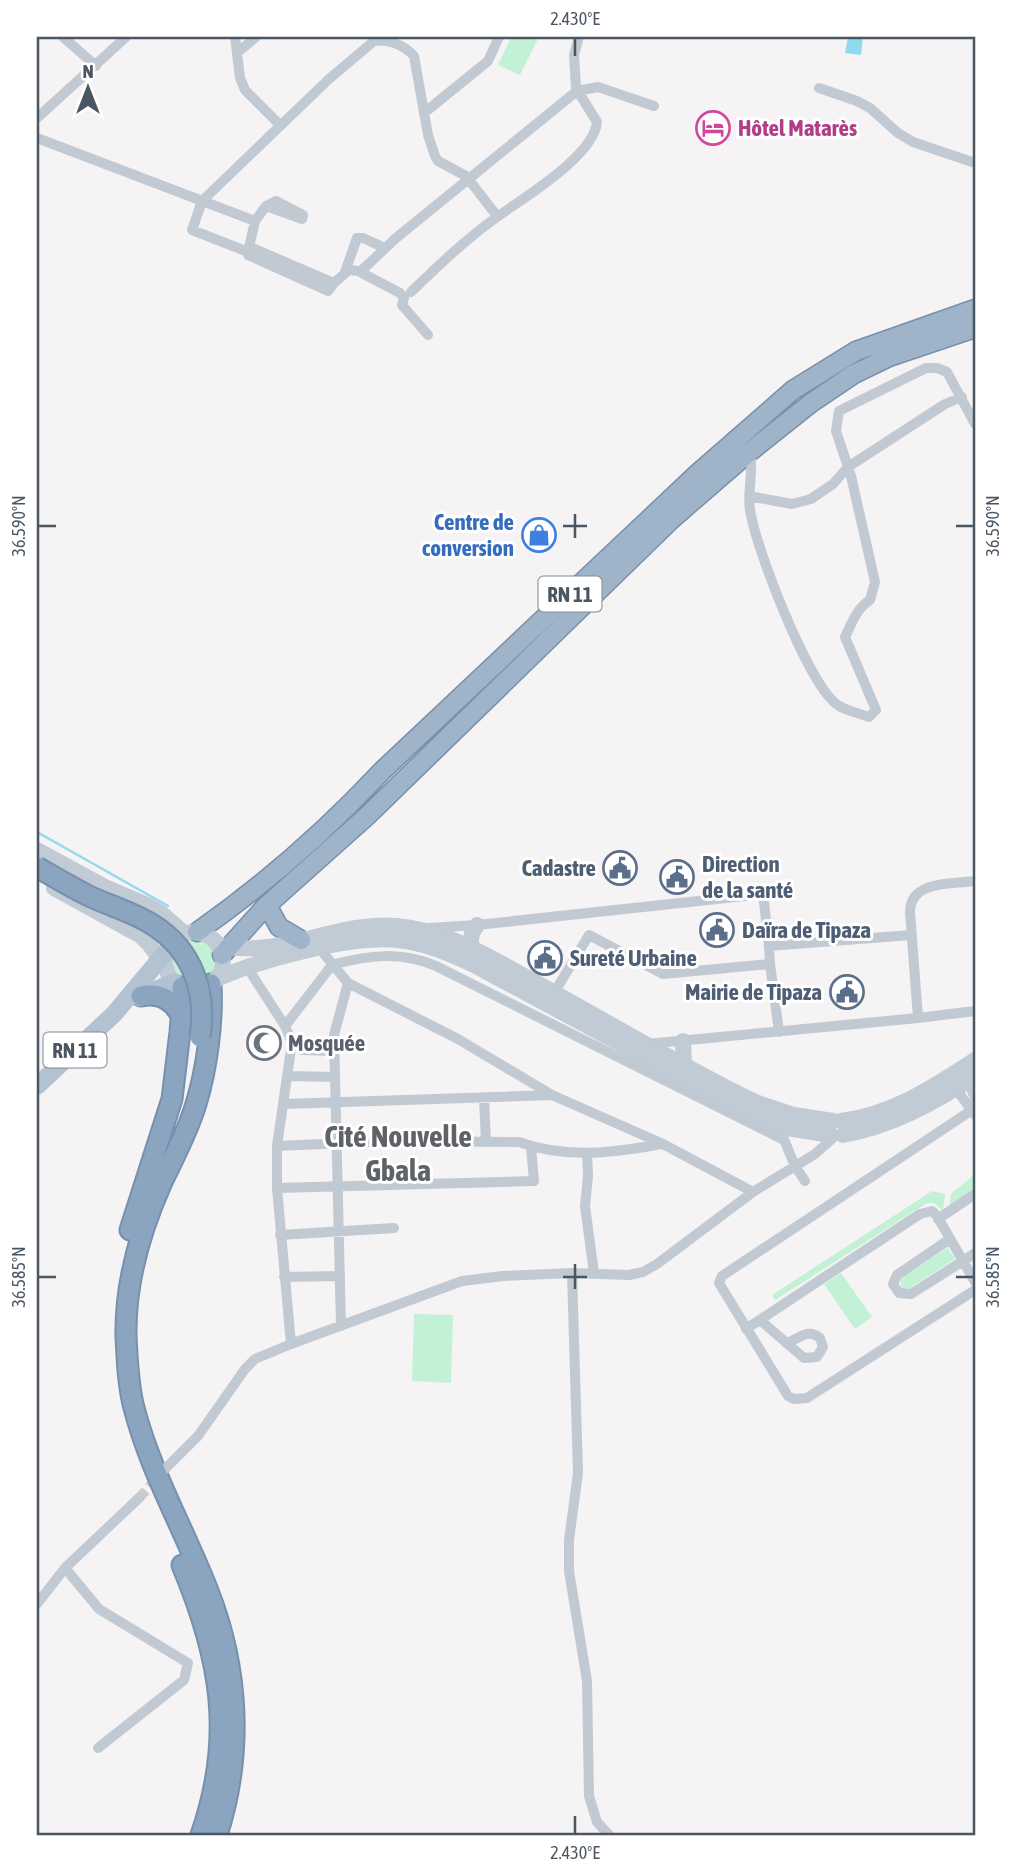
<svg xmlns="http://www.w3.org/2000/svg" width="1012" height="1872" font-family="'Asap Condensed',sans-serif">
<style>
.green{fill:#c3f1d5}
.water{fill:#90daee}
.lines{fill:none;stroke-linecap:round;stroke-linejoin:round}
.stream{stroke:#90daee;stroke-width:2.5}
.minor-tunnel{stroke:#caccce;stroke-width:10;stroke-dasharray:10 5;stroke-linecap:butt}
.trunk-casing{stroke:#7690ad;stroke-width:21}
.motorway-casing{stroke:#7690ad;stroke-width:23}
.minor{stroke:#c1cad2;stroke-width:10}
.secondary{stroke:#c1cbd6;stroke-width:16}
.primary{stroke:#b3c2d1;stroke-width:18}
.trunk{stroke:#9fb4c9;stroke-width:18}
.motorway{stroke:#8ba5c1;stroke-width:19}
.motorway-bridge-casing{stroke:#7690ad;stroke-width:23;stroke-linecap:butt}
.motorway-bridge{stroke:#8ba5c1;stroke-width:19}
.ticks{fill:none;stroke:#4a5661;stroke-width:2.5}
.labels{text-anchor:middle;dominant-baseline:central;stroke-width:6;stroke-linejoin:round;paint-order:stroke}
.shield{fill:#fff;stroke:#808990;stroke-width:2}
.shield-label{font-size:21px;font-weight:bold;fill:#4a5661}
.hotel-label{font-size:23px;font-weight:bold;fill:#b23c85;stroke:#fff;text-anchor:start}
.shop-label{font-size:23px;font-weight:bold;fill:#366cbe;stroke:#fff;text-anchor:end}
.service-label{font-size:23px;font-weight:bold;fill:#4e5e75;stroke:#fff;text-anchor:start}
.worship-label{font-size:23px;font-weight:bold;fill:#5b616d;stroke:#fff;text-anchor:start}
.district-label{font-size:30px;font-weight:bold;fill:#5f6368;stroke:#fff}
.neatline{fill:none;stroke:#4a5661;stroke-width:2.5}
.ticks-label{font-size:18px;text-anchor:middle;fill:#4a5661}
</style>
<rect width="100%" height="100%" fill="#f5f3f3"/>
<!-- green -->
<path class="green" d="M511,37H539L520,75L498,65Z
M172 960a22 22 0 1 1 44 0a22 22 0 1 1-44 0Z
M975,1174V1188L950,1206L951,1194Z
M932,1191L945,1194L943,1211L934,1203H927L775,1300L772,1295Z
M948,1248L955,1259L908,1289L902,1288L900,1281L902,1277Z
M841,1273L872,1317L855,1329L824,1284Z
M414,1314L453,1315L451,1383L412,1381Z"/>
<!-- water -->
<path class="water" d="M848,37H863L861,55L845,53Z"/>
<g class="lines">
<!-- stream -->
<path class="stream" d="M37,832L168,906"/>
<!-- minor-tunnel -->
<path class="minor-tunnel" d="M139,1498L159,1476"/>
<!-- trunk casing -->
<g class="trunk-casing">
<path id="trunk" d="M267,905L279,927L301,940
M197,932C267,883 324,833 382,771L697,474L793,390L856,351L975,309
M222,955L264,908L367,816L672,519L747,454L811,403L854,374L889,357L975,328"/>
</g>
<!-- motorway casing -->
<g class="motorway-casing">
<path id="motorway" d="M211,984C213,1022 207,1068 196,1104C188,1131 174,1157 162,1182C140,1231 125,1282 126,1336C127,1359 128,1382 133,1404C149,1469 184,1529 208,1591C239,1670 243,1754 217,1835
M141,996C159,992 173,999 181,1016
M130,1230L172,1099L180,1032L183,996L182,987
M182,1565C221,1658 235,1737 201,1835"/>
</g>
<!-- minor -->
<path class="minor" d="M63,37L96,66
M235,37L240,78L245,90L280,125
M237,53L256,37
M819,88L857,101L870,108L898,133L913,142L975,163
M424,113L488,61L499,37
M37,118L126,37
M37,138L255,221L248,252
M255,221L266,206L276,201L303,215L302,219L266,206
M250,247L334,283L349,270L358,271L400,293L404,298L402,305L428,335
M345,272L357,238H363L385,248
M360,272L396,238L577,91L598,87L654,106
M334,283L328,291L248,255V252L192,230L202,201L329,79L374,41C389,39 404,45 414,56L428,135L435,156L438,161L466,176L497,216
M411,292C438,266 466,239 497,217C523,198 594,156 597,122L576,88L574,55L579,37
M750,451C754,473 747,490 750,510C756,549 806,677 834,702C842,710 858,713 869,717L876,710L845,637C852,623 856,609 870,600L875,582L851,476L836,431L839,411L926,368H937L947,372L975,424
M749,496L792,504L811,499L833,484L848,467L945,404L962,397
M975,881C953,884 910,880 910,912L918,1018L975,1011
M429,928L477,925L763,894L769,946L911,935
M320,949L348,983L458,1039L552,1095L661,1143L753,1192
M770,964L779,1032
M247,967L285,1026L292,1042L277,1146V1188L291,1344
M554,993L589,935L663,974L770,964L769,946
M285,1026L332,965C368,955 401,951 436,966L784,1140
M292,1042L302,1050L335,1051
M647,1044L918,1018
M289,1076L335,1077
M968,1081L975,1098
M956,1089L975,1115
M484,1099L486,1142
M284,1104L552,1095
M975,1108L722,1276L719,1283L788,1396L794,1399L807,1398L975,1290
M783,1137L795,1166L805,1181
M277,1146L390,1141L519,1142C566,1159 613,1153 661,1144
M587,1154L588,1176L585,1206L594,1273
M277,1188L534,1181L531,1147
M938,1219L975,1194
M280,1235L394,1228
M975,1253L963,1261L975,1282
M572,1273L578,1473L569,1540V1571L587,1681L589,1796L597,1822L609,1835
M284,1277L340,1276
M760,1320L804,1358L817,1357L823,1347L820,1338C807,1327 799,1340 786,1343
M341,1326L334,1035L348,983
M746,1329L920,1214L932,1211L937,1216L963,1261L911,1294L899,1293L893,1284L897,1275L950,1239
M163,1471L198,1436L245,1369L255,1359L291,1344L462,1281L503,1276L572,1273L629,1275L643,1272L657,1264L753,1192L815,1154L834,1137
M65,1568L99,1609L188,1663L184,1680L98,1748
M37,1604L65,1568L139,1498"/>
<!-- secondary -->
<path class="secondary" d="M37,850L105,887L145,904L161,913L184,933
M54,888L141,936L149,944L166,968
M165 961a29 29 0 1 1 58 0a29 29 0 1 1-58 0Z
M218,945C278,960 337,920 397,926C451,931 498,962 544,987C614,1026 683,1067 755,1102L794,1115L833,1121
M470,947L472,933L477,925
M215,980C258,960 352,935 398,940C425,943 449,953 474,965L757,1117L781,1127L831,1135
M683,1041L684,1064
M841,1121C892,1115 933,1087 975,1060
M843,1135C892,1126 934,1103 975,1076"/>
<!-- primary -->
<path class="primary" d="M140,997L174,982
M37,1086L114,1014L166,952"/>
<!-- trunk -->
<use href="#trunk" class="trunk"/>
<!-- motorway -->
<use href="#motorway" class="motorway"/>
<!-- motorway-bridge casing -->
<g class="motorway-bridge-casing">
<path id="motorway-bridge" d="M37,867C54,877 71,887 89,896C110,906 133,912 153,925C193,950 207,993 200,1037"/>
</g>
<!-- motorway-bridge -->
<use href="#motorway-bridge" class="motorway-bridge"/>
</g>
<!-- ticks -->
<path class="ticks" d="M575,38V56M575,514V538M38,526H56M563,526H587M956,526H974M575,1264V1289M38,1277H56M563,1277H587M956,1277H974M575,1816V1834"/>
<!-- icons -->
<defs>
<g id="hotel-ring" transform="scale(1.75)"><circle r="9.5" fill="#fff" stroke="#d1479c" stroke-width="1.5"/><path d="M-6-4.5h1.5V1H6V5H4.5V3h-9V5H-6ZM-4 0a1.8 1.8 0 1 1 3.6 0ZM.5 0V-2.5h3Q6-2.5 6 0Z" fill="#d1479c"/></g>
<g id="shop-ring" transform="scale(1.75)"><circle r="9.5" fill="#fff" stroke="#3f7fe0" stroke-width="1.5"/><path d="M-5-2.5h2.3a2.7 3.5 0 0 1 5.4 0H5L5.5 6h-11ZM-1.5-2.5h3a1.5 2.3 0 0 0-3 0Z" fill="#3f7fe0"/></g>
<g id="civic-ring" transform="scale(1.75)"><circle r="9.5" fill="#fff" stroke="#5c6f8a" stroke-width="1.5"/><path d="M-.6-6.5H3V-4.5H.6V-3L4-1V1h2V6H-6V1h2V-1L-.6-3ZM-1.2 2.5V6h2.4V2.5Z" fill="#5c6f8a"/></g>
<g id="mosque-ring" transform="scale(1.75)"><circle r="9.5" fill="#fff" stroke="#6b7280" stroke-width="1.5"/><path d="M3.5-4.9A6 6 0 1 0 3.5 4.9A5 5 0 1 1 3.5-4.9Z" fill="#6b7280"/></g>
</defs>
<g fill-rule="evenodd">
<use href="#hotel-ring" x="713" y="128"/>
<use href="#shop-ring" x="539" y="535"/>
<use href="#civic-ring" x="620" y="868"/>
<use href="#civic-ring" x="677" y="877"/>
<use href="#civic-ring" x="717" y="930"/>
<use href="#civic-ring" x="545" y="958"/>
<use href="#civic-ring" x="847" y="992"/>
<use href="#mosque-ring" x="264" y="1043"/>
</g>
<g class="labels">
<!-- shield labels -->
<g class="shield">
<rect x="538.5" y="576.5" width="63" height="35" rx="5"/>
<rect x="43.5" y="1032.5" width="63" height="35" rx="5"/>
</g>
<g class="shield-label">
<text x="570" y="594">RN 11</text>
<text x="75" y="1050">RN 11</text>
</g>
<!-- hotel labels -->
<g class="hotel-label">
<text x="738" y="128">Hôtel Matarès</text>
</g>
<!-- shop labels -->
<g class="shop-label">
<text x="514" y="522">Centre de<tspan x="514" dy="26">conversion</tspan></text>
</g>
<!-- service labels -->
<g class="service-label">
<text x="702" y="864">Direction<tspan x="702" dy="26">de la santé</tspan></text>
<text x="596" y="868" text-anchor="end">Cadastre</text>
<text x="742" y="930">Daïra de Tipaza</text>
<text x="570" y="958">Sureté Urbaine</text>
<text x="822" y="992" text-anchor="end">Mairie de Tipaza</text>
</g>
<!-- worship labels -->
<g class="worship-label">
<text x="288" y="1043">Mosquée</text>
</g>
<!-- district labels -->
<g class="district-label">
<text x="398" y="1136">Cité Nouvelle<tspan x="398" dy="34">Gbala</tspan></text>
</g>
</g>
<!-- border -->
<rect width="1012" height="1872" fill="none" stroke="#ffffff" stroke-width="77"/>
<!-- north arrow -->
<g transform="translate(88 88)" stroke="#ffffff" stroke-width="5" paint-order="stroke">
<path d="M0-5L12 26L0 18L-12 26Z" fill="#4a5661"/>
<text y="-10" font-size="19" font-weight="bold" text-anchor="middle" fill="#4a5661">N</text>
</g>
<rect x="38" y="38" width="936" height="1796" class="neatline"/>
<g class="ticks-label">
<text x="575" y="25">2.430°E</text>
<text transform="translate(19 526) rotate(-90)" y="6">36.590°N</text>
<text transform="translate(993 526) rotate(-90)" y="6">36.590°N</text>
<text transform="translate(19 1277) rotate(-90)" y="6">36.585°N</text>
<text transform="translate(993 1277) rotate(-90)" y="6">36.585°N</text>
<text x="575" y="1859">2.430°E</text>
</g>
</svg>
